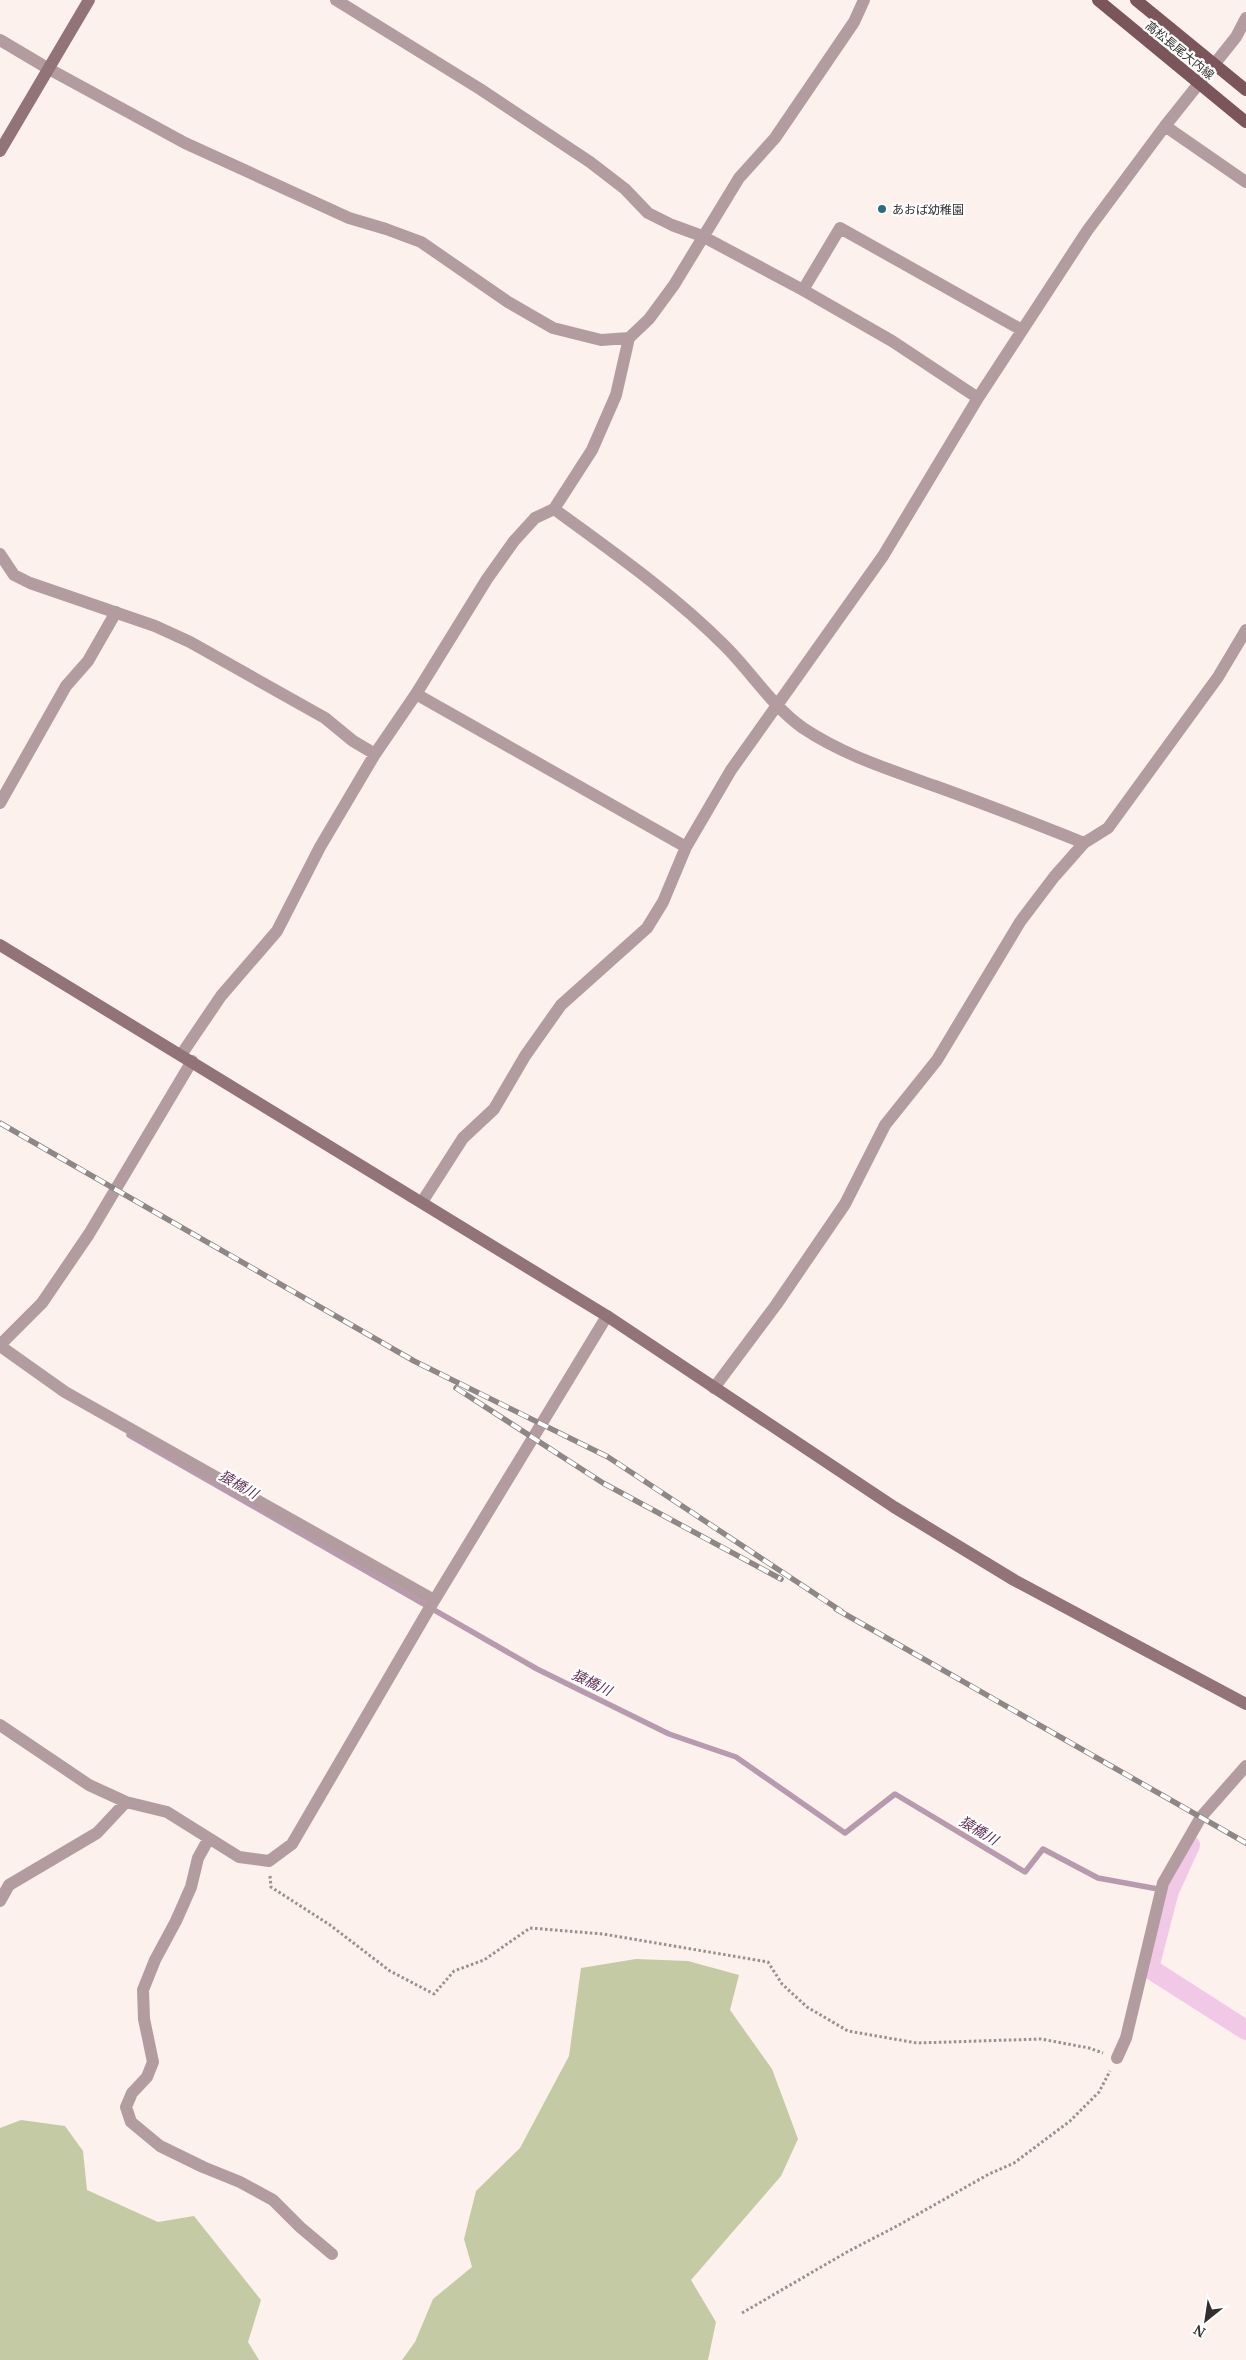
<svg xmlns="http://www.w3.org/2000/svg" width="1246" height="2360" font-family="'PT Serif','Noto Sans JP',serif">
<style>
.green{fill:#c4caa4}
.lines{fill:none;stroke-linecap:round;stroke-linejoin:round}
.stream{stroke:#b89aaf;stroke-width:5.5}
.canal{stroke:#f1c9e7;stroke-width:20}
.path{stroke:#99918e;stroke-width:3;stroke-dasharray:2.5 2.5;stroke-linecap:butt}
.street{stroke:#b39c9f;stroke-width:12}
.secondary{stroke:#927377;stroke-width:12}
.primary{stroke:#7a555a;stroke-width:12}
.rail-casing{stroke:#8f8785;stroke-width:5.5}
.rail{stroke:#fff;stroke-width:4;stroke-dasharray:11;stroke-linecap:butt}
.poi-dot{fill:#2b6d80;stroke:#fff;stroke-width:2}
.labels{text-anchor:middle;dominant-baseline:central;stroke-width:4.5;stroke-linejoin:round;paint-order:stroke}
.street-label{font-size:12px;fill:#332e2d;stroke:#fff}
.poi-label{font-size:12px;fill:#332e2d;stroke:#fff;text-anchor:start}
.water-label{font-size:14px;font-style:italic;fill:#603057;stroke:#fff}
</style>
<rect width="100%" height="100%" fill="#fcf1ec"/>
<!-- green -->
<path class="green" d="M636,1959L688,1961L739,1975L730,2010L772,2069L798,2139L781,2176L691,2280L716,2322L708,2360H402L415,2342L433,2299L472,2267L464,2239L476,2191L520,2148L569,2056L581,1968Z
M21,2120L65,2126L83,2151L87,2190L158,2222L194,2216L261,2300L248,2342L259,2360H0V2128Z"/>
<g class="lines">
<!-- stream -->
<path class="stream" d="M129,1435L537,1669L669,1734L736,1757L845,1833L895,1794L1025,1872L1043,1849L1098,1878L1169,1891"/>
<!-- canal -->
<path class="canal" d="M1190,1845L1169,1891L1149,1968L1246,2030"/>
<!-- path -->
<path class="path" d="M270,1876L271,1887L330,1925L390,1971L434,1994L454,1971L484,1960L530,1928L603,1934L768,1962L782,1984L807,2007L848,2031L917,2043L1041,2039L1089,2048L1103,2053
M742,2313L847,2252L897,2226L989,2174L1014,2163L1070,2121L1099,2092L1110,2071"/>
<!-- street -->
<path class="street" d="M336,0L480,89L590,162L625,189L648,213L672,225L702,236L803,290L892,341L978,398
M0,40L49,69L185,143L349,218L386,229L421,242L508,302L553,328L601,340L629,338
M1165,126L1246,182
M803,290L840,228L1022,330
M554,509C613,552 673,594 725,646C752,673 772,706 803,728C843,755 891,770 935,786C985,804 1034,823 1084,843
M0,554L14,575L30,583L155,626L190,642L325,718L353,741L375,754
M416,694L686,847
M0,803L66,686L88,661L116,612
M181,1055L221,996L277,931L320,847L375,754L416,694L487,579L514,541L535,518L554,509L592,450L616,395L629,338L649,319L674,285L739,178L775,138L854,22L864,0
M422,1202L463,1138L494,1109L525,1056L561,1005L647,928L663,902L686,847L731,770L883,556L978,398L1087,231L1165,126L1236,37L1246,18
M0,1345L42,1303L89,1234L192,1061
M0,1346L65,1392L434,1600
M714,1388L776,1305L845,1204L885,1125L937,1060L1020,922L1054,877L1084,843L1108,828L1218,677L1246,630
M0,1725L89,1785L126,1802L167,1812L239,1857L269,1861L292,1844L429,1609L607,1316
M208,1840L198,1858L191,1887L176,1921L155,1960L143,1990L144,2019L153,2062L147,2077L132,2093L126,2107L131,2122L160,2146L203,2167L240,2182L273,2200L300,2227L332,2254
M0,1901L9,1885L97,1833L126,1802
M1117,2058L1126,2038L1163,1883L1201,1817L1246,1766"/>
<!-- secondary -->
<path class="secondary" d="M0,151L89,0
M0,945L607,1316L894,1507L1014,1580L1246,1704"/>
<!-- primary -->
<path class="primary" d="M1098,0L1246,122
M1136,0L1246,90"/>
<!-- rail casing -->
<g class="rail-casing">
<path id="rail" d="M0,1123L414,1361L608,1457L841,1611
M456,1388L603,1483L781,1579
M836,1609L1246,1843"/>
</g>
<!-- rail -->
<use href="#rail" class="rail"/>
</g>
<!-- markers -->
<circle class="poi-dot" cx="882" cy="209" r="5"/>
<g class="labels">
<!-- street labels -->
<g class="street-label">
<text transform="translate(1180 50) rotate(39)">高松長尾大内線</text>
</g>
<!-- poi labels -->
<g class="poi-label">
<text x="892" y="209">あおば幼稚園</text>
</g>
<!-- water labels -->
<g class="water-label">
<text transform="translate(239 1484) rotate(30)">猿橋川</text>
<text transform="translate(592 1682) rotate(26)">猿橋川</text>
<text transform="translate(979 1830) rotate(31)">猿橋川</text>
</g>
</g>
<!-- north arrow -->
<g transform="translate(1206 2320) rotate(210)" stroke="#ffffff" stroke-width="4" paint-order="stroke">
<path d="M0-4L9 19L0 12L-9 19Z" fill="#332e2d"/>
<text y="-8" font-size="14" font-weight="bold" text-anchor="middle" fill="#332e2d">N</text>
</g>
</svg>
